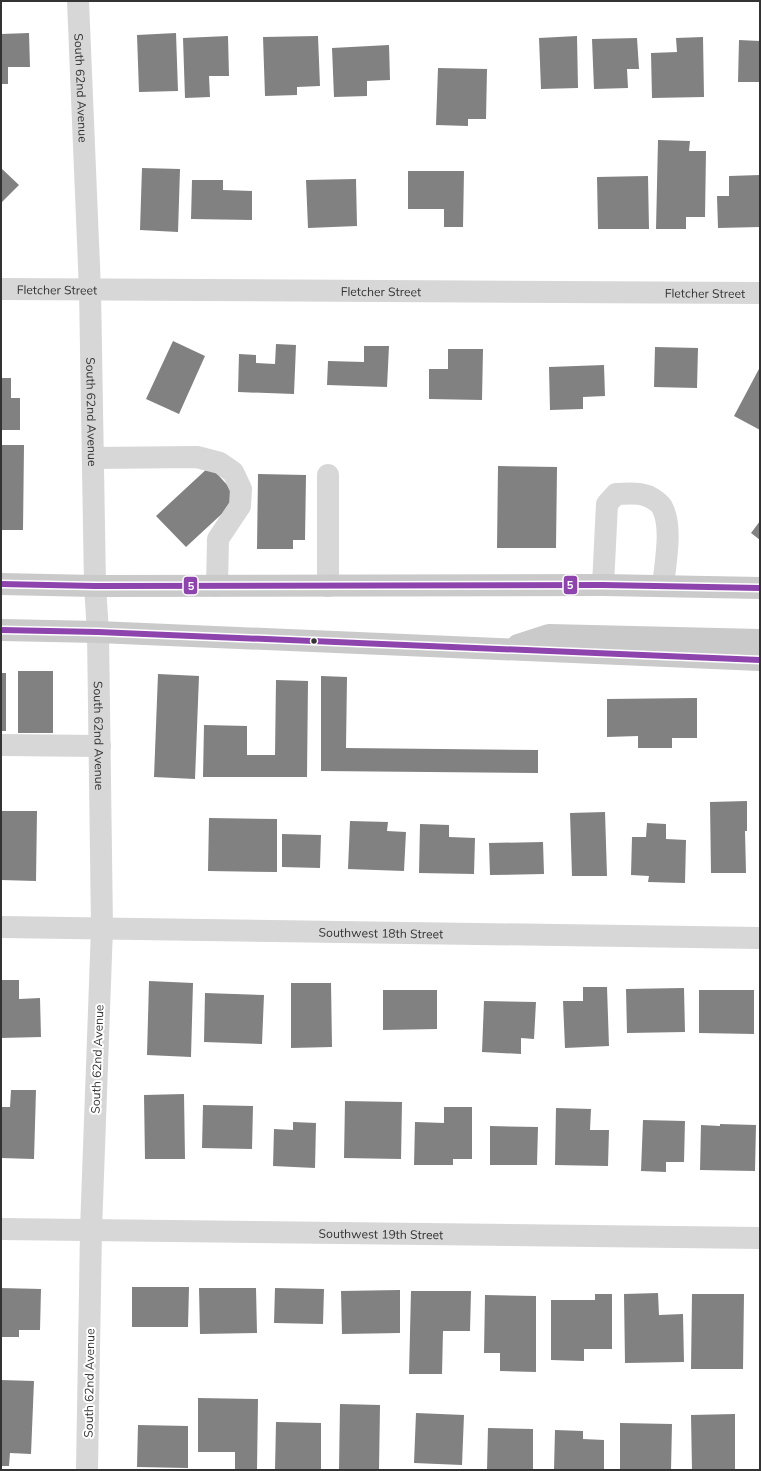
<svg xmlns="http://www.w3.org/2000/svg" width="761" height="1471" font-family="Mulish,sans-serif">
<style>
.building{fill:#818181}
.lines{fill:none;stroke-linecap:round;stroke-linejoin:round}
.minor{stroke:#d7d7d7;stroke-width:22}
.major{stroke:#cacaca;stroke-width:22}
.bus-1-casing{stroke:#fff;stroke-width:9}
.bus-1{stroke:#8e44ad;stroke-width:6}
.bus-dot{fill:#333;stroke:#fff;stroke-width:1.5}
.labels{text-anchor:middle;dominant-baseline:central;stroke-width:4;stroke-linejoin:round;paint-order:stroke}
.street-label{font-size:12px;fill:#333;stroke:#fff}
.line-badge{stroke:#fff;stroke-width:1.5}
.badge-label{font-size:11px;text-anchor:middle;font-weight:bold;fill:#fff}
</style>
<rect width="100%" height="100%" fill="#fff"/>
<!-- building -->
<path class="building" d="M29,33L30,67H8V84H1V34Z
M176,33L178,91L139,92L137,35Z
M228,36L229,76H209L210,97L185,98L183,38Z
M318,36L320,86L297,87V95L265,96L263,37Z
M577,36L578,88L541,89L539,38Z
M703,37L704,97L652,98L651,53L677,52L676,38Z
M637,38L639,69H627L628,88L594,89L592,39Z
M739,40L760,41V82H738Z
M389,45L390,80L367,81V96L334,97L332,48Z
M438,68L487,69L486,119H468V126L436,125Z
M658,140L690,141L689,151H706L705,217H686V229H656Z
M1,168L19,185L1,203Z
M142,168L180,169L178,232L140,230Z
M408,171H464L463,227H444V209H408Z
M760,175V227L718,228L717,196H729V176Z
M648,176L649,229H598L597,177Z
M356,179L357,226L308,228L306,180Z
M192,180H223V190L252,191V220L191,219Z
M173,341L205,356L179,414L146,399Z
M276,344L296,345L294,394L238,392L239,354L256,355V363L275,364Z
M364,346H389L387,387L327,385L328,361L364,362Z
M655,347L698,348L697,388L654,387Z
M448,349H483L482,400L429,399V369H448Z
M604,365L605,396L583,397V409L550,410L549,367Z
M760,367V430L734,416Z
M1,378H11V398H20V430H1Z
M1,445H24L23,530H1Z
M210,466L239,498L186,547L156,516Z
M498,466L557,467L556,548H497Z
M258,474L306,475L305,540H293V549H257Z
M760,521V540L751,533Z
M18,671H53V733H18Z
M1,673H6V731H1Z
M158,674L199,676L195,779L154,777Z
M321,676L347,677L346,748L538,750V773L321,771Z
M276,680L308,681L307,777H203L204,725L247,726V755H275Z
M697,698V738H672V748H638V736L607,737V699Z
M747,801V831H745L746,873H711L710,802Z
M1,811H37L36,881L1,880Z
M605,812L607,876H572L570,813Z
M209,818L277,819V872L208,871Z
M350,821L388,822L387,831L406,832L404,871L348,869Z
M647,823L666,824V839L686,840L685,883L648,882L649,876L631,875L632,837H646Z
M420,824L449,825V837L475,838L474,874L419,873Z
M282,834L321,835L320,868L282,867Z
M543,842L544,874L490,875L489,843Z
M1,980H19V999L40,998L41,1037L1,1038Z
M149,981L193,983L191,1057L147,1055Z
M291,983H331L332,1047L291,1048Z
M583,987H607L609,1046L565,1048L563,1001H583Z
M684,988L685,1032L627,1033L626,989Z
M383,990H437V1029L383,1030Z
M699,990H754V1034L699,1033Z
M205,993L264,995L262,1044L204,1042Z
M484,1001L536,1002L534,1039L521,1038V1054L482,1052Z
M11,1090H36L34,1159L1,1158V1107H10Z
M184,1094L185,1159H145L144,1095Z
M345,1101L402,1102L401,1159L344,1158Z
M203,1105L253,1106L252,1149L202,1148Z
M444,1107H472V1159H453V1165H414L415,1122L444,1123Z
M556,1108L591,1109L590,1130H609L608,1166L555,1165Z
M643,1120L685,1121L684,1162H666V1172L641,1171Z
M293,1122L316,1123L315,1168L273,1166L274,1129L293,1130Z
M720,1124L756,1125L755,1171L700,1170L701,1125L720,1126Z
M490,1126L538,1127L537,1165H490Z
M132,1287H189L188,1327H132Z
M1,1288L41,1289L40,1330H19V1337H1Z
M199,1288H256L257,1333L200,1334Z
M275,1288L324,1289L323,1324L274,1323Z
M400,1290V1333L342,1334L341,1291Z
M411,1291H471L470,1331H443L442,1374H409Z
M658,1293L659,1315L683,1314L684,1362L625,1363L624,1294Z
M595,1294H612V1349H584V1361L551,1360V1300H595Z
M692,1294H744L743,1369H691Z
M485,1295L536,1296V1372L500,1371V1353H484Z
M1,1380L34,1381L31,1454L10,1453L9,1466H1Z
M198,1398L258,1399L257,1470H235V1452H198Z
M340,1404L380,1405L379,1470H339Z
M416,1413L464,1415L462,1465L414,1463Z
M735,1414V1470H692L691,1415Z
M276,1422L321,1423V1470H275Z
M620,1423L672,1424L671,1470H620Z
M138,1425L188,1426V1468L137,1467Z
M488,1428L533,1429V1470H487Z
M555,1430L583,1431V1439L604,1440V1470H554Z"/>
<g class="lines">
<!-- minor -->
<g class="minor">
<path id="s1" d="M78,1L90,290L95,586L98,632L102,928L91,1230L87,1470"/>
<path id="s2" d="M1,289L760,293"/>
<path d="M93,458L197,457L220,463L233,472L241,489L240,506L218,539L217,586"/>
<path d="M603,585L607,504L616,494C625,494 638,492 647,496C651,497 660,503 662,507C673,527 665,564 663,586"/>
<path d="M328,586V475"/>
<path d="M1,745L100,746"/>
<path id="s3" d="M1,927L760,938"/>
<path id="s4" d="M1,1229L760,1238"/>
</g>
<!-- major -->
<path class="major" d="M1,584L95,586L603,585L760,588
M1,630L98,632L760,660
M518,645L549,635L760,640"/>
<!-- bus-1 casing -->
<g class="bus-1-casing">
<path id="bus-1" d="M1,584L95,586L603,585L760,588
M1,630L98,632L760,660"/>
</g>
<!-- bus-1 -->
<use href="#bus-1" class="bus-1"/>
</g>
<!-- markers -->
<circle class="bus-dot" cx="314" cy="641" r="3.5"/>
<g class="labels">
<!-- street labels -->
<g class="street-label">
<text stroke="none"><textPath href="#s1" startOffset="87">South 62nd Avenue</textPath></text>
<text stroke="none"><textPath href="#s2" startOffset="56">Fletcher Street</textPath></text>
<text stroke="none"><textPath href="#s2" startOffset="380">Fletcher Street</textPath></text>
<text stroke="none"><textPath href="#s2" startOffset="704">Fletcher Street</textPath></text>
<text stroke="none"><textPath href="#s1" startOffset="411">South 62nd Avenue</textPath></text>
<text stroke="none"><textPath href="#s1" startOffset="735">South 62nd Avenue</textPath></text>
<text stroke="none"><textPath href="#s3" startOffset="380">Southwest 18th Street</textPath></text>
<text transform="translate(97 1059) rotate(-88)">South 62nd Avenue</text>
<text stroke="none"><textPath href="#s4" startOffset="380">Southwest 19th Street</textPath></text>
<text transform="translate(89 1383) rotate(-89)">South 62nd Avenue</text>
</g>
</g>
<g class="line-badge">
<rect x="563" y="575" width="15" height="20" rx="4" fill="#8e44ad"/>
<rect x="183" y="576" width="15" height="19" rx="4" fill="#8e44ad"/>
</g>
<g class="badge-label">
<text x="570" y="589">5</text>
<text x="191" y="590">5</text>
</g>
<!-- border -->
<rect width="761" height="1471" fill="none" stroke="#333333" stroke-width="4"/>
</svg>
